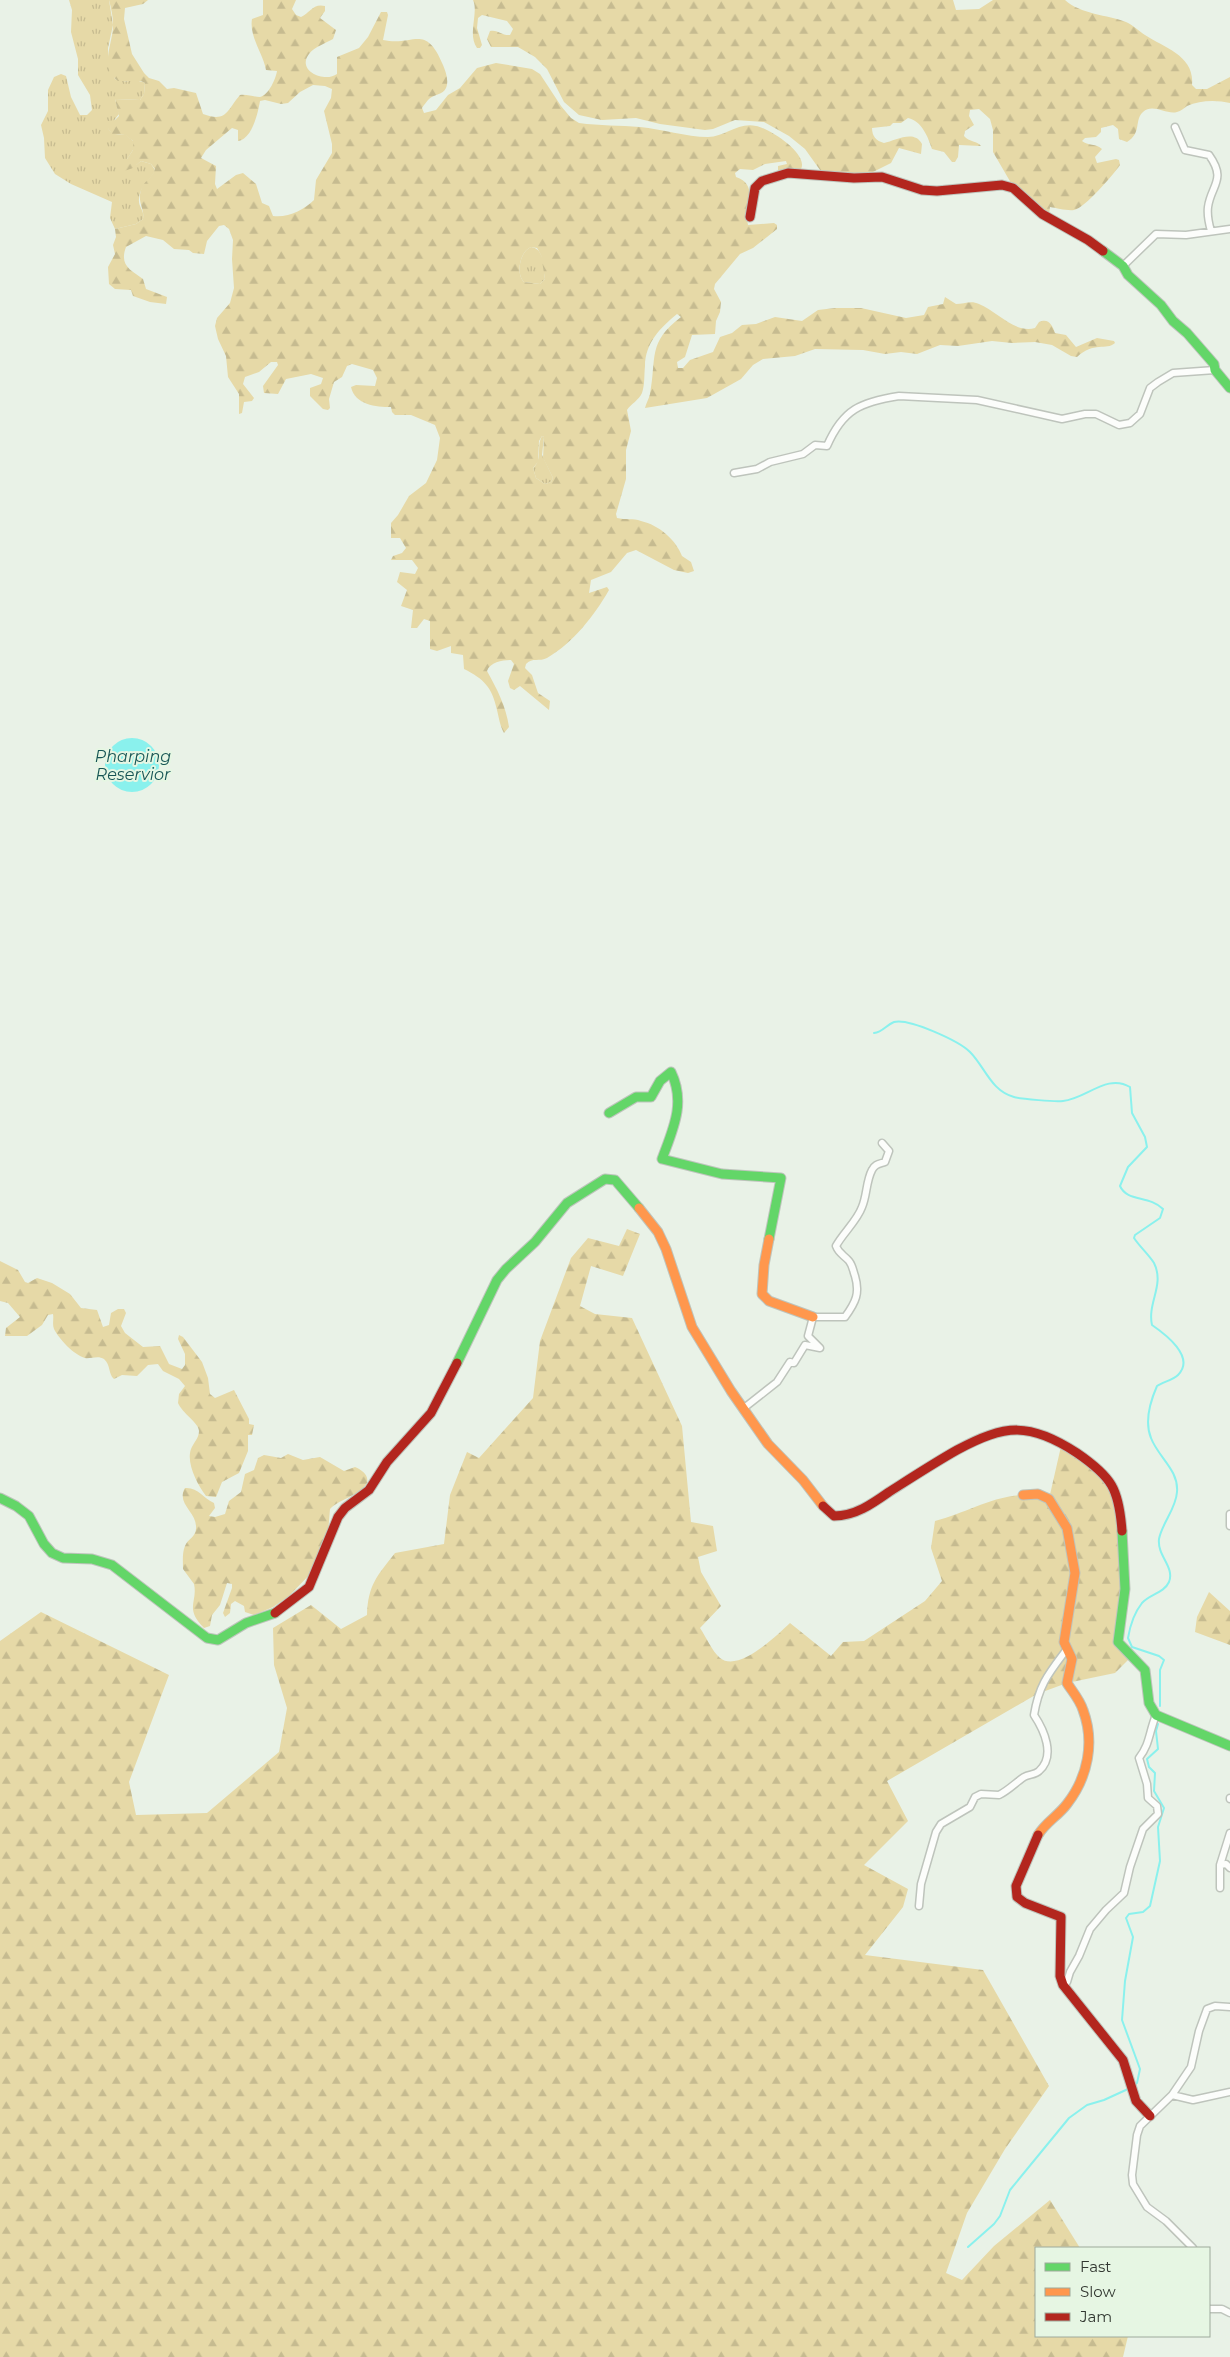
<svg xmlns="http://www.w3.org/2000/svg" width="1230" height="2357" font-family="Montserrat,sans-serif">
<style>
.grass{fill:url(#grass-tufts)}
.forest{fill:url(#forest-firs);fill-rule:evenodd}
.water{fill:#8af1ed}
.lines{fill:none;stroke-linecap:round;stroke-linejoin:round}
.stream{stroke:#8af1ed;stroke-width:2}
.street-casing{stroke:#bec4bc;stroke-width:9}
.fast-casing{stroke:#bec4bc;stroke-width:11}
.slow-casing{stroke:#bec4bc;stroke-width:11}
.jam-casing{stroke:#bec4bc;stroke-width:11}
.street{stroke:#fcfdfb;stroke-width:6}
.fast{stroke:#63d668;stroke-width:9}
.slow{stroke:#ff974d;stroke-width:9}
.jam{stroke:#b3261e;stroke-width:9}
.labels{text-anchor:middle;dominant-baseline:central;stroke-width:4;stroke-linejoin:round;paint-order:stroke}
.water-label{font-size:16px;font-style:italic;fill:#165454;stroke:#e6f6e3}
</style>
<defs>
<pattern id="grass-tufts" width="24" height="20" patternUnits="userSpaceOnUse" patternTransform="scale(1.25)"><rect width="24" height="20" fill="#e6d9a7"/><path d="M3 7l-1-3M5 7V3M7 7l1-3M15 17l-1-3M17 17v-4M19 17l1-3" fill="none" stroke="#c6bb90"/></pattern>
<pattern id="forest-firs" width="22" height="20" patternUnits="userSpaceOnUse" patternTransform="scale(1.25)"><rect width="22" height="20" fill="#e6d9a7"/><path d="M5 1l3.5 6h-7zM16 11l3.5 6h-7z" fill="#c6bb90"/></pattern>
</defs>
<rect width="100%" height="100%" fill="#e9f2e7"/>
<!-- grass -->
<path class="grass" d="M69,0H109L113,25L108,48V62L115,79C125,84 135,78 145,83L144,94L140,100L115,99L119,114L108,128C112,135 117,135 125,134L133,141V150L127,159L136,165L141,161L151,164L155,170C152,180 141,182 139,199C138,207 145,211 143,219L136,224L115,229L110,218L112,202L71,184L55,174L45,158L44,138L41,125L48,111V90L54,77L61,74L66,76L71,97L80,115H87L92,110L90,95L78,75V59L71,32L72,10Z
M531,247C545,249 543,267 545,279L540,284L524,282C516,275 519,252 531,247Z
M542,436L544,437L542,455L553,478L551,482L545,484L536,478L533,468C543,460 536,446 542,436Z"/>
<!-- forest -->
<path class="forest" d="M109,0H148L143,4L125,8L124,19L132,54L144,73L149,78L159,81L167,89L174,88L196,93L203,114C227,123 227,110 240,95C247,94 254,97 260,97C269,95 276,78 277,71L266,70C263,53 249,37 252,19L263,15V0H296L292,9L296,15L301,17C310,13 313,3 325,6V11L320,18L336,30L333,39C326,43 314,47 309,54C296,71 325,83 337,74V57L359,48L368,37L381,12H387L388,15L383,40C414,47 425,22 443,65C446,72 449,81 446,88C443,95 434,94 429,99C427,101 424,105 422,108L424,113L436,110L448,95L460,88L477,68L496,63L532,69L540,74L561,106L571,118L579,123C600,126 620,125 640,127C662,129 686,137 708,137C725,137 738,122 756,126C769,128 809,154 801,169L778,170V166L787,164L786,161L765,164L753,170L740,169L735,173L736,177C760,185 744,208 748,225L774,223L777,225V229L753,248L740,254L715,284L714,289L721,302L720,312L716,321L715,334L692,335L685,357L677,362L678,368H683L690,360L713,352L720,337L732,333L742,325L756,324L775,317L802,321L818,310L835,308H861L906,318L924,315L928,307L943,304L945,297L956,304C964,304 971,300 979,304C997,311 1015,334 1035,328L1039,322C1049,318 1052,325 1055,333L1066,335L1076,347L1097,338L1114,341L1115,343C1106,351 1094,341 1077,357L1071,356L1052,345L1035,342L1012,343L992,341L958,346L940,345L917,354L901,352L885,354L863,350L815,349L795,356L763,359L753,365L741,379L707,398L645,408C646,403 649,399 650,394C657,357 647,343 681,317L677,314C661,327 645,343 645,366C644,375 645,384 642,393C639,400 631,404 627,410L631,431L626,450V479L616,514L617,518C625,520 633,518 641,521C659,525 676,540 682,556L691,562L694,571L688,573L674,570L636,550L627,553L611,572L591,580L589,593L607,587L609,590C594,616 573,643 547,658C540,662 532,657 526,664L525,668L532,675L538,693L550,701L549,710L520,686L514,690L510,688L508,681L514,664L511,660C503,660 490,662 487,671C497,689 506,706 509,727L504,733C500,726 499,718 497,710C492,687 484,679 464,669L463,655L451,653V646L437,651L430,649V621L424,619L417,628H411L413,610L401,606L407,590L397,582L400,572L415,574L418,568L412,560H391L393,556L402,553L406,548L400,538H391V523L398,515L409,496L426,483L437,460L440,438L435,425L411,415H395L392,412L391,407C376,407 355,405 351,387L356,385L375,386L377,378L373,370L352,364L347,366L342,377L334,382L329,399L330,408L328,410L323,409L310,396V388L321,384L323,378L311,374L286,379L278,394L264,393L263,386L278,365L277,362H271L259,372L245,377L243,384L254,398L252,401L244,402L242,413L239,414V394L228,377L226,356L218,339L215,326L217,318L230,303L234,288L232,259L233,240L229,229L224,225L219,226L207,241L204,254L193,253L189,250L174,249L163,240L146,236L126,247C119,266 131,270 143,279L146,289L167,297L166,304L150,302L133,296L131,290L115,289L109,284L108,267L115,254L113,245L116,237L115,229L136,224L143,219C145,209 137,203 141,190C143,181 153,178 155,169L151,164L141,161L133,168L124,171L125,162L133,150V141L124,134L113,135L106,126L108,121L115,120L119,116L115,99L140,100L144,94L145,83L141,81H118C98,66 114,42 113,24C113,16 111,8 109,0ZM313,85L325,86L332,89L331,98L324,111L332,144V153L316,180L314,200C304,210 288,218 273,216L269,206L262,203L256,184L243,173L236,175L217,189L215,184L216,166L201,158L206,150L232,128L238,130V141C252,139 258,113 260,101L265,100L281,104L288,103L300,92ZM531,247L537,248L541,255L545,279L540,284L524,282C516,275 519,252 531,247ZM542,436L544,437L543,458L553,478L551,482L545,484L536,478L533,468L538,462L539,441Z
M473,0H953L956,10L979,9L993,0H1065C1080,14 1108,15 1126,22C1133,25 1139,31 1145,35C1165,48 1195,56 1192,85L1196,89H1207L1230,77V103C1217,100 1200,100 1187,106C1184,108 1181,111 1177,112C1166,115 1153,103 1143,112C1134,120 1142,133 1127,142L1119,139L1118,129L1113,125L1101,128V132L1096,137L1085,138L1082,141C1088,146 1096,143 1102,149L1095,157L1097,163L1116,159L1119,160L1120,165C1113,175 1085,208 1074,210C1067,211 1057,208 1050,207L1049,215L1011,183L993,152V130L990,119L979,109L970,110L969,116L974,125L965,131L964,136C969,142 978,141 981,146L959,145L958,157L955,162H952L944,152L932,149C928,137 922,121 908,118L901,123H893L890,126L872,128C872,136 876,141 884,143C895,141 914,129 922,144L921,154L899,148L891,163L869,174L827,173L820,170L805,149L789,136L764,122L735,120L713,129L705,130L660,124L636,118L602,120L579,115L564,102L547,69L535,57L518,47H491L487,39L490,31C498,29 502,36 510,35L513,29L507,21L482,15L478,18L477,28L482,45L480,48H477C467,34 479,13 473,0Z
M627,1229L640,1234L623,1276L591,1266L580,1306L595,1314L632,1318L682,1426L691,1522L713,1526L717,1551L698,1557L701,1572L721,1606L700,1628C706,1637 712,1651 720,1658C739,1673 777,1635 790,1623L831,1656L843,1642L864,1641L925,1601L942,1581L931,1548L935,1521C964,1514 990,1497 1022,1495C1030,1495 1040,1498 1049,1499L1062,1442L1115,1489L1125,1572L1117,1637L1132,1656L1115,1673L1067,1683L1037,1694L887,1781L908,1821L864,1865L908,1889L903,1907L865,1955L983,1970L1049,2086L1005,2149L967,2213L946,2273L962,2280L994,2246L1050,2200L1080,2248H1036V2336H1128L1123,2357H0V1641L41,1612L169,1675L129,1782L136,1815L207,1813L279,1752L287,1708L274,1665L273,1628L311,1605L341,1629L367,1615C368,1585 377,1576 395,1553L444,1544L450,1495L467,1452L479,1458L533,1398L540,1341L571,1258L588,1238L619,1246Z
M0,1261L18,1270L25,1282L28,1283L37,1278L52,1283L70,1294L81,1308L97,1310L103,1327L109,1325L111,1313L118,1309H124L126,1313L121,1326L125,1333L143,1347L160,1346L169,1364L182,1369L185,1365V1354L178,1339L179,1335L183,1337L202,1362L208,1378L210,1394L215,1398L234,1390L249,1419V1424L254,1425L252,1435H248V1451L239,1473L222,1482L216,1497L206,1496C197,1484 186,1463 191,1449C194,1442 199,1438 199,1431C199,1423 182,1413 178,1403L179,1394L185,1386L179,1379L163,1371L158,1364L148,1365L137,1376L122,1375L114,1379C108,1374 111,1365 104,1359C98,1355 91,1359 85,1358C74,1355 59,1339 54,1329C52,1324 54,1319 53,1314L48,1315L42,1325L27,1336H5L6,1328L20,1317L8,1303L0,1301Z
M288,1454L303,1460L320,1457L344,1471L355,1467C362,1470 369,1475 367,1483C357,1497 341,1498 330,1509L328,1533L315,1569L289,1596L273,1607L254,1615L245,1612L244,1606L235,1601L231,1604L230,1613L225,1617L223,1613L232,1588V1584L227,1583L220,1605L212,1615L210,1626L204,1628C184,1608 198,1602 194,1584L183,1569C183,1562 182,1553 185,1546C188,1538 197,1537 196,1526C196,1512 176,1503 185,1488C198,1487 203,1498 214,1503L215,1508L209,1516L215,1517L225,1514L229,1501L241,1492L245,1474L254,1470L258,1458L264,1455L281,1458Z
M1209,1592L1230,1611V1645L1195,1632L1197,1617Z"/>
<!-- water -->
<path class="water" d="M105 765a27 27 0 1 1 54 0a27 27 0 1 1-54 0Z"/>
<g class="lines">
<!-- stream -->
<path class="stream" d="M874,1033C883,1032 886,1025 894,1022C909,1018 959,1041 970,1052C985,1067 991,1091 1014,1097C1022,1099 1055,1102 1063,1101C1086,1099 1107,1073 1130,1087L1132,1113L1145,1137L1147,1147L1128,1167L1120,1186C1127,1202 1149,1195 1163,1209L1160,1218L1135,1235L1134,1238C1140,1247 1149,1255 1154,1263C1165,1285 1147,1303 1152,1325C1165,1334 1196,1357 1178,1375C1173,1380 1163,1382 1157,1386C1150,1402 1144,1421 1151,1438C1158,1457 1179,1470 1177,1492C1176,1509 1162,1523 1159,1539C1157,1556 1175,1567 1169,1582C1164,1593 1150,1594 1142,1603C1134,1613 1130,1626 1128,1638L1132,1647L1159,1656L1164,1660L1160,1670V1706
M1134,2085L1137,2083L1140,2069L1122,2020L1125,1981L1133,1937L1126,1918L1129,1914L1143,1912L1150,1906L1160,1861L1158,1827L1164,1808L1154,1791L1155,1773L1149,1767L1147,1759L1158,1749L1156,1731L1158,1724
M968,2247L994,2224L1000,2216L1010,2190L1069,2118L1087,2105L1104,2100L1128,2089"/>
<!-- street casing -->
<g class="street-casing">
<path id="street" d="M1175,127L1185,150L1209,155C1227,180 1211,185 1208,207C1207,215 1209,224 1211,231
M1123,266L1156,234L1186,235L1230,229
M734,473L757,469L770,462L803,454L815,445L827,446C843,409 861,402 899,396L977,400L1062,419L1085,414H1096L1119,425L1130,423L1140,414L1150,388L1158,382L1173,373L1215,370
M744,1408L777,1382L790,1362L794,1363L805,1345L820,1348L808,1336L813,1317H845C856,1302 860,1293 855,1276C853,1271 853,1266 849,1261C844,1255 839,1254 836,1246C843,1233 857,1221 862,1207C867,1196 866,1181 872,1170C875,1164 879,1164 885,1162L889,1151L882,1143
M1230,1514V1526
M1230,1798V1799
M1220,1865L1230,1833
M1220,1888V1865L1226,1864L1230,1868
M919,1906L921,1884L936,1832L941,1824L970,1807L975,1797L981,1794L999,1795C1009,1790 1015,1783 1024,1777C1029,1774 1035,1775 1039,1771C1056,1756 1044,1730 1034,1715C1039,1684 1049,1673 1067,1649
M1063,1985L1067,1982L1070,1972L1079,1956L1090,1929L1106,1910L1124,1893L1130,1867L1143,1829L1158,1814L1157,1806L1148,1798L1147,1784L1139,1758C1150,1744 1149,1732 1156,1715
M1230,2007L1215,2006L1207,2009L1199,2031L1191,2067L1172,2095L1193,2100L1230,2092
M1172,2095L1140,2126L1137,2135L1132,2175L1133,2184L1147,2207L1166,2221L1193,2248
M1209,2309H1222L1230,2313"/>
</g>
<!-- fast casing -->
<g class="fast-casing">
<path id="fast" d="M1103,251L1123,266L1128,275L1161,305L1173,321L1187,333L1214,364L1215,370L1230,388
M609,1113L636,1097H651L660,1081L671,1072C686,1103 673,1129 662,1159L722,1174L781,1178L769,1239
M457,1363L497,1280L506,1269L535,1242L567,1203L605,1179L615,1180L639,1208
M0,1498L16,1506L29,1516L44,1544L52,1553L63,1558L92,1559L112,1565L207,1638L218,1640L246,1623L275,1613
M1122,1531L1125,1589L1118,1642L1145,1670L1149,1703L1156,1715L1230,1746"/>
</g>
<!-- slow casing -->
<g class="slow-casing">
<path id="slow" d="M639,1208L658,1232L666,1249L692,1327L731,1391L768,1444L803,1480L823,1506
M769,1239L764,1265L762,1294L769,1301L813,1317
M1023,1495L1038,1494L1049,1499L1067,1528L1075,1573L1064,1642L1072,1659L1067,1683C1072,1691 1080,1700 1083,1710C1095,1742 1088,1777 1067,1804C1058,1816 1046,1822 1038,1835"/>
</g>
<!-- jam casing -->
<g class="jam-casing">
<path id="jam" d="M750,217L755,188L762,181L788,173L854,178L882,177L922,190L937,191L1002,185L1013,188L1042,214L1088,240L1103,251
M823,1506L834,1516C855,1516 872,1504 889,1492C911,1478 934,1463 957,1450C1005,1424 1030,1422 1077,1453C1112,1477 1119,1489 1122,1531
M275,1613L309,1587L338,1517L345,1508L369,1490L387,1462L431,1413L457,1363
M1038,1835L1016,1886L1017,1897L1025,1903L1061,1917L1060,1976L1063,1985L1123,2060L1136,2101L1150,2116"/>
</g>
<!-- street -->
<use href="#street" class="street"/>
<!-- fast -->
<use href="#fast" class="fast"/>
<!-- slow -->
<use href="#slow" class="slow"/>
<!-- jam -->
<use href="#jam" class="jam"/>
</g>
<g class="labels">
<!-- water labels -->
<g class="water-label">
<text x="133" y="756">Pharping<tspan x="133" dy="18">Reservior</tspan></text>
</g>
</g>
<!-- legend -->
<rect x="1035" y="2247" width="175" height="90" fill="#e6f6e3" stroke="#9eaa9c"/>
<rect x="1045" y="2263" width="25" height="8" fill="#63d668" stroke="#9eaa9c"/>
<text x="1080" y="2272" font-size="15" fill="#323831">Fast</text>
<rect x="1045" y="2288" width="25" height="8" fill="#ff974d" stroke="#9eaa9c"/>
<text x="1080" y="2297" font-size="15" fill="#323831">Slow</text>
<rect x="1045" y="2313" width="25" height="8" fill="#b3261e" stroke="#9eaa9c"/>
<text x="1080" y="2322" font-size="15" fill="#323831">Jam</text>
</svg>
